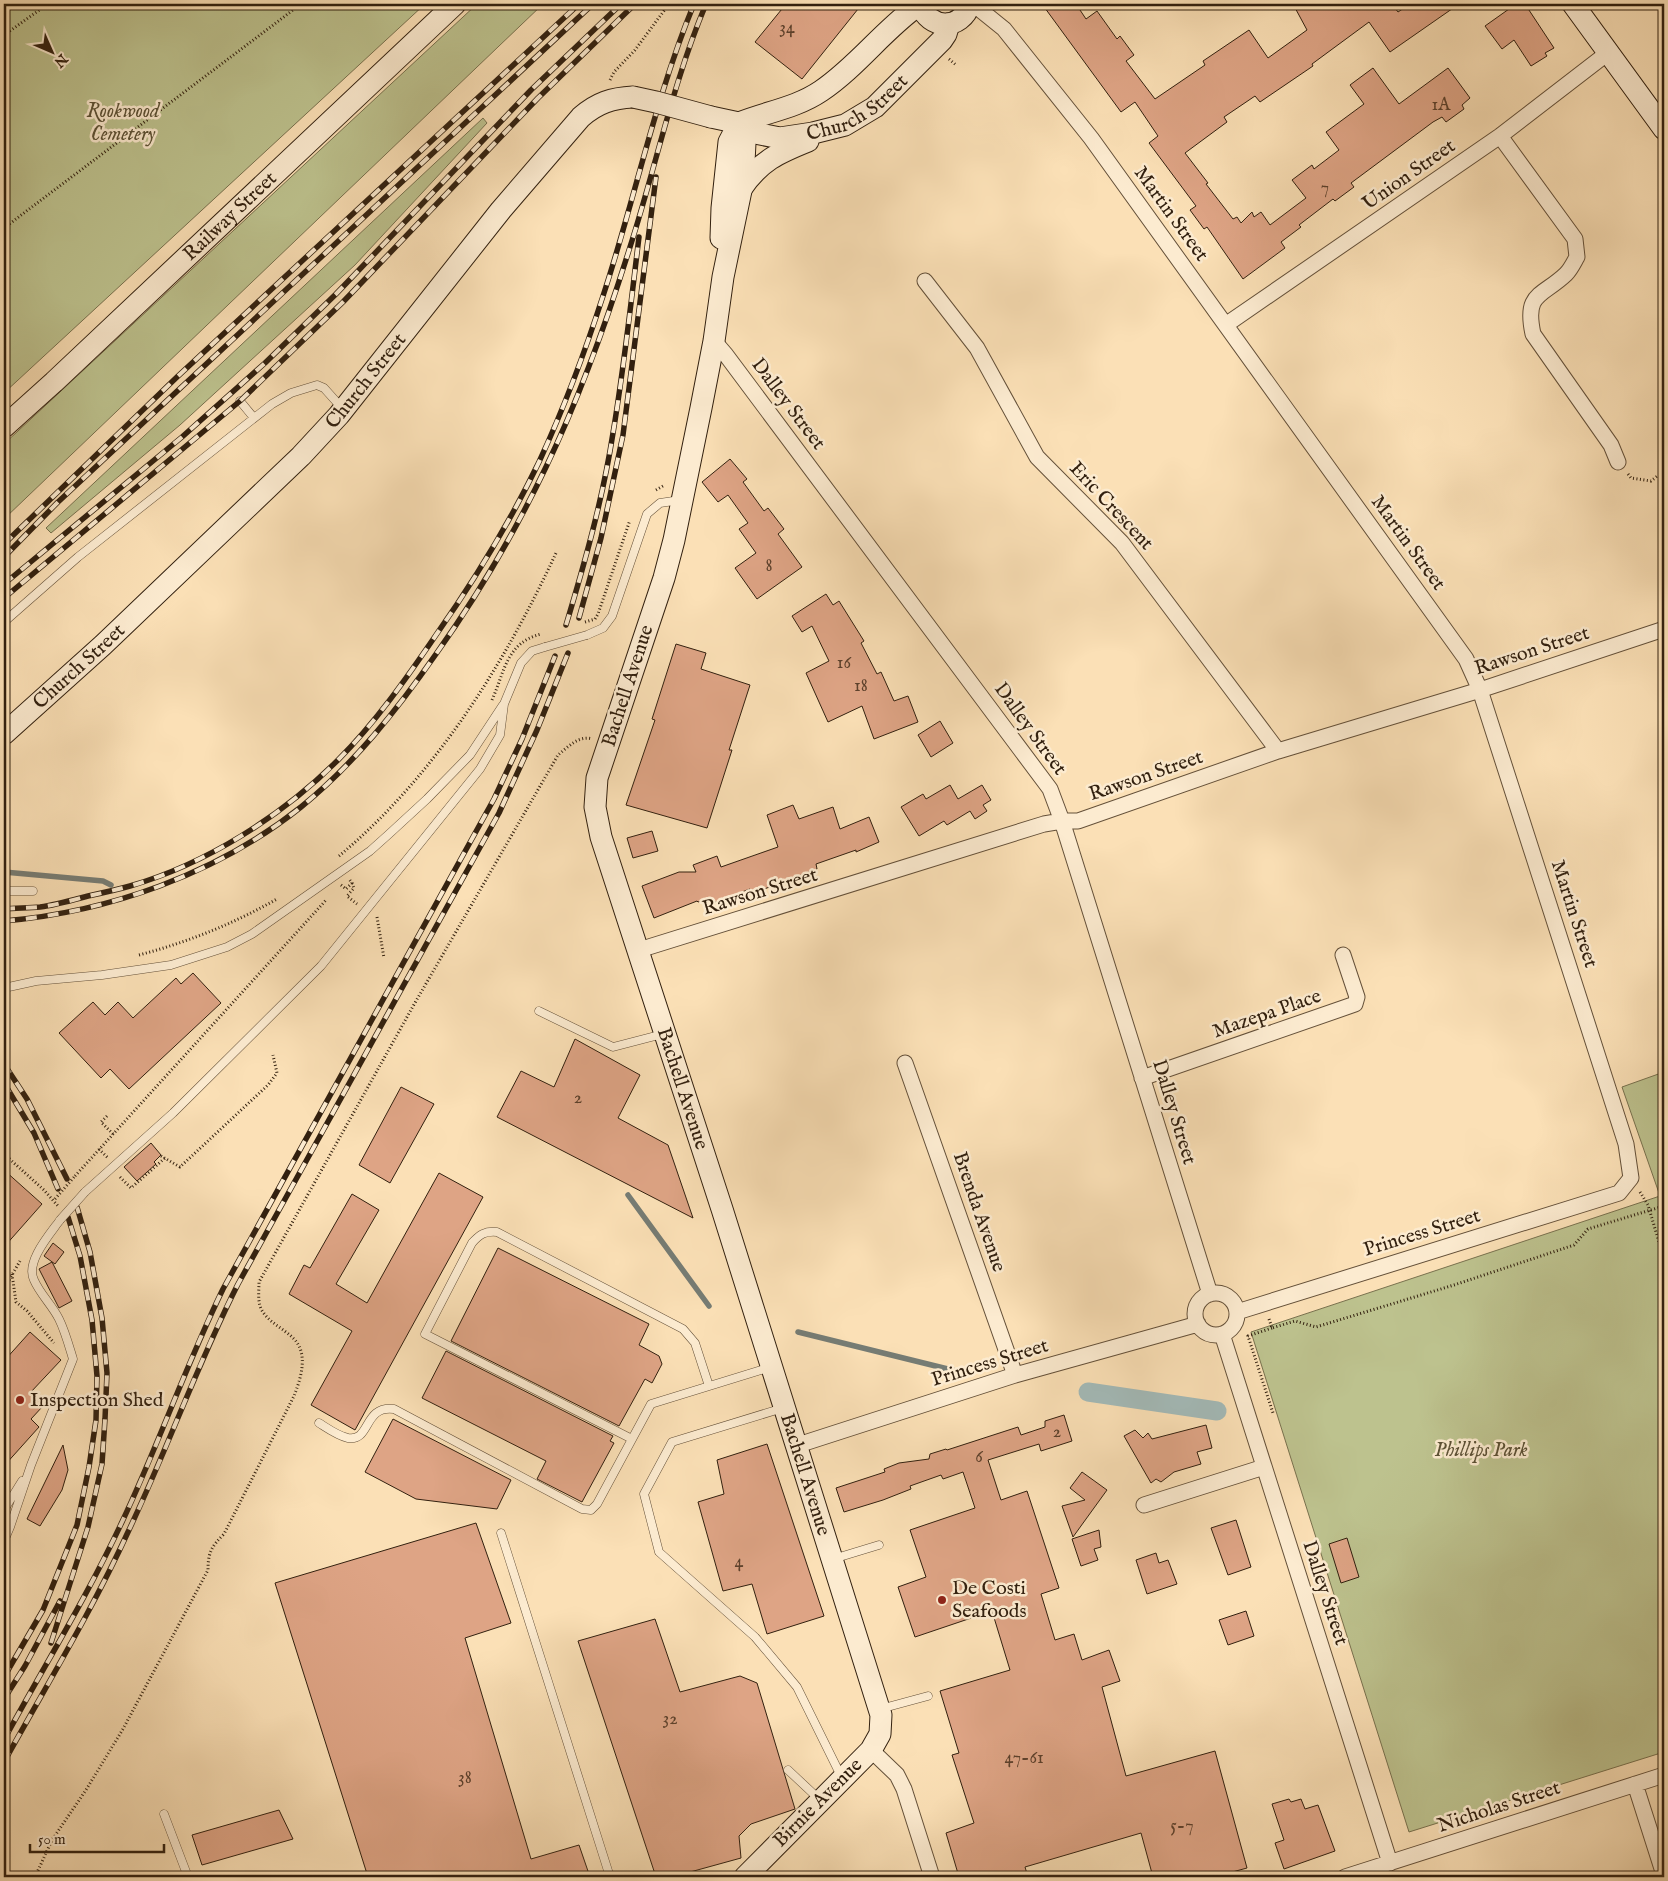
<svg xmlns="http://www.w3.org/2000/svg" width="1668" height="1881" font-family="'IM FELL English',serif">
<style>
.green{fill:#bdc28e;stroke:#78714e}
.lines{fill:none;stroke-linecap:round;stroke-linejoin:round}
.stream{stroke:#767c74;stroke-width:5.5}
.canal{stroke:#a3bab8;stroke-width:19}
.building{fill:#dea485;stroke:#32200f}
.lane-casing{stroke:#645039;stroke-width:9}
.street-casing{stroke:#645039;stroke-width:17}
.secondary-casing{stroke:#32200f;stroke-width:23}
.path{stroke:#32200f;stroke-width:3;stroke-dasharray:1 2.5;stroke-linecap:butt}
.lane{stroke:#fcebd0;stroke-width:8}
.street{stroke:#fcebd0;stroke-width:15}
.secondary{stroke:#fcebd0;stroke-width:21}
.rail-casing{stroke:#32200f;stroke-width:5.5}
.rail{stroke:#fcebd0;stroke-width:4;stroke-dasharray:11;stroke-linecap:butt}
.lane-bridge-casing{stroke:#645039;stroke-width:9;stroke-linecap:butt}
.secondary-bridge-casing{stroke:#32200f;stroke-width:23;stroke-linecap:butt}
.path-bridge{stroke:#32200f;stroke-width:3;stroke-dasharray:1 2.5;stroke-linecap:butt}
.lane-bridge{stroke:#fcebd0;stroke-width:8}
.secondary-bridge{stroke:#fcebd0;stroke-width:21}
.poi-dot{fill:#8f2418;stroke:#fcebd0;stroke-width:2}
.labels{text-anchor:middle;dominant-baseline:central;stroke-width:5;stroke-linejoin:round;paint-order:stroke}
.number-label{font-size:18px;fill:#5d412c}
.street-label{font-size:20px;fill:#32200f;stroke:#fcebd0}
.park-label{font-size:20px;font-style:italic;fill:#5c5135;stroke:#fcebd0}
.poi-label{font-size:20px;fill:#32200f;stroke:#fcebd0;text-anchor:start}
</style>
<rect width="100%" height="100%" fill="#fbe0b6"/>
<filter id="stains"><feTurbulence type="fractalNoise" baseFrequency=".004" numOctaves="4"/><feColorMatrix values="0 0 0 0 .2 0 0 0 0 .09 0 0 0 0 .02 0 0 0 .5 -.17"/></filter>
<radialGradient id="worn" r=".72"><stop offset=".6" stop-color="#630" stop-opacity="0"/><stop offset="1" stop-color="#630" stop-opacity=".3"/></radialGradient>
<!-- green -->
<path class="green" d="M4,4H425L4,393Z
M477,4H543L4,519V444Z
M483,118L487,123L355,265L180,425L51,533L46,528Z
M1664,1072V1752L1409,1832L1251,1332L1660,1196L1622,1087Z"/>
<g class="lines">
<!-- stream -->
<path class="stream" d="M4,872L103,881L111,885
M628,1195L709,1306
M798,1332L964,1373"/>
<!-- canal -->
<path class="canal" d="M1088,1392L1217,1411"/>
</g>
<!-- building -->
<path class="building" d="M786,4H862L802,79L755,42Z
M1042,4H1076L1086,19L1097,11L1117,39L1120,36L1134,55L1126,61L1155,99L1205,65L1203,61L1249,30L1268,58L1307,30L1293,4H1392L1398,12L1410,4H1459L1390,52L1369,22L1312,64L1313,66L1260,102L1255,96L1224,117L1227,122L1185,153L1208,183L1206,184L1233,219L1237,217L1241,223L1252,212L1254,217L1261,212L1270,225L1306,198L1292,180L1312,165L1314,169L1339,150L1326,132L1364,104L1350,85L1373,68L1399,104L1448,68L1470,98L1462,105L1464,109L1446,122L1442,117L1433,122L1351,183L1354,187L1335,201L1333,199L1299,225L1301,227L1281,242L1285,248L1243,279L1207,227L1204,229L1190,210L1196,206L1149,143L1158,136L1135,102L1121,112Z
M1516,4H1525L1554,48L1545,53L1547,56L1531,66L1514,40L1502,49L1485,26Z
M730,459L747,479L743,482L764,511L768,508L784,529L778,534L802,567L757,599L735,568L756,553L739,529L748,523L728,495L718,502L702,482Z
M826,594L833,605L839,601L864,641L861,643L877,674L881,672L894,701L908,696L918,722L874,739L862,706L828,722L806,673L829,661L812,626L802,632L792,616Z
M676,644L706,653L701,669L750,685L729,750H732L707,828L626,805L655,720L652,719Z
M940,721L953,743L931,757L918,735Z
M950,785L958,799L982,785L991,800L983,805L987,811L975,819L970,811L947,825L944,821L919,836L901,807L923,794L926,799Z
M793,805L799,819L833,807L840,829L869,817L879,842L856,852V850L816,864L817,869L751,894L750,889L707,905L705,900L698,902L697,901L654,918L642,886L679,872H696L693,865L717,856L721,867L778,847L767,815Z
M652,831L658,851L633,858L627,838Z
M193,973L221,1003L129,1089L110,1069L101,1078L59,1033L93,1002L105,1015L118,1002L133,1018L176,978L181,984Z
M575,1039L640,1075L618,1118L668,1145L693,1218L497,1117L521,1071L554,1087Z
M401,1087L434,1104L390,1183L359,1165Z
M151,1143L161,1155L154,1162L156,1164L137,1181L124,1167Z
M4,1170L42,1204L4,1247Z
M439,1173L483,1197L355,1430L311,1405L352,1331L289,1294L304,1265L310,1268L352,1194L379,1210L336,1284L367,1303Z
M53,1243L64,1252L55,1264L44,1256Z
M498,1248L649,1324L639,1345L659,1356L662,1364L652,1383L645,1379L619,1426L451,1341Z
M52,1262L72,1301L59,1308L39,1269Z
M30,1332L61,1360L30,1393L43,1406L31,1419L39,1427L4,1466V1361Z
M446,1351L613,1436L610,1441L614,1443L582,1502L537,1479L546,1461L422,1398Z
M1064,1415L1072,1441L1041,1451L1039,1444L988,1460L1001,1500L1027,1491L1059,1588L1041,1594L1055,1640L1074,1634L1082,1660L1109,1650L1120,1681L1102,1687L1126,1776L1215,1751L1247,1868L1214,1877H1153L1141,1833L1025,1867L1028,1877H959L946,1833L974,1823L952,1755L959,1753L940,1691L1010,1670L992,1611L915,1637L898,1587L926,1577L910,1530L975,1508L963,1472L943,1479L941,1475L910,1486L911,1489L883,1500L844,1512L836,1488L885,1472L884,1469L899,1463L929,1459L930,1454L946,1449L947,1450L1018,1427L1021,1435L1045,1427V1421Z
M393,1419L511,1480L497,1509L416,1499L365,1472Z
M1206,1425L1212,1448L1197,1452L1201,1464L1174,1472L1161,1482L1156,1479L1151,1483L1124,1436L1135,1430L1143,1438L1148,1433L1152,1439Z
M767,1444L824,1616L767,1634L752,1584L723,1591L698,1502L724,1494L717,1460Z
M63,1445L68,1470L62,1490L40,1526L27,1519Z
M1082,1472L1107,1490L1073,1537L1062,1506L1085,1500L1070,1488Z
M1236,1520L1251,1567L1228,1575L1211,1528Z
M476,1523L511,1623L465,1638L531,1859L579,1845L590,1877H368L275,1583Z
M1099,1530L1101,1547L1094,1549L1098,1560L1081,1566L1072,1539Z
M1347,1538L1359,1577L1341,1583L1329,1544Z
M1156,1553L1159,1563L1168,1560L1177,1584L1147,1594L1136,1560Z
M1246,1611L1254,1636L1228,1645L1219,1620Z
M655,1619L680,1692L740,1676L757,1683L795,1809L751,1824L739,1836L741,1858L672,1877H656L578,1641Z
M1289,1799L1291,1802L1301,1799L1305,1809L1318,1805L1335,1851L1284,1869L1275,1843L1284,1840L1272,1804Z
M279,1810L293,1839L202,1865L192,1835Z"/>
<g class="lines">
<!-- lane casing -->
<g class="lane-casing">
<path id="lane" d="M240,401L254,418
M4,622L78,557L272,404L291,393L317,385L324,388L342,408
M587,635L603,628L612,616L647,514L660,503L680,500
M4,891H33
M4,988L36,981L102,975L171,965L227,947L252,934L370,851L389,834L427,799L470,755L503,705
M539,1011L613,1047L663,1034
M85,1192L173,1113L321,966L480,769L500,735L504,704L521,663L532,651L545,647
M783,1408L672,1442L644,1494L659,1552L755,1637L797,1687L841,1776
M319,1423C327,1428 338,1436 348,1438C371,1442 363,1405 394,1409L582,1509L591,1510L597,1504L651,1404L771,1367
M632,1439L425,1334L472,1243C480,1234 485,1231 497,1232L683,1329L695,1343L709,1386
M4,1510L22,1481
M501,1533L610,1877
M4,1541L10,1527L31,1465L73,1359C69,1346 65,1331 59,1319C52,1305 40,1294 34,1280C25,1262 50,1234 60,1220
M833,1559L879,1545
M880,1709L928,1696
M788,1770L819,1799
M164,1814L188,1877"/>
</g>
<!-- street casing -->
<g class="street-casing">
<path id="street" d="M973,4L1004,29L1091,138L1466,659L1480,690L1626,1144L1631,1178L1619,1193L1237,1312
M1500,136L1575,239L1577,257C1574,262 1571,269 1566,274C1542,297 1524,292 1533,334L1611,445L1618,462
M925,281L977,348L1037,457L1122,543L1278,751
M1227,324L1500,136L1609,52
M714,341L726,355L1050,789L1062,821L1210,1294
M639,950L1044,824L1062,821H1078L1278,751L1480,690L1664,629
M905,1063L1015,1375
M1142,1078L1355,1004L1357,997L1343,955
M1195 1314a21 21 0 1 1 42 0a21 21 0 1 1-42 0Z
M1222,1334L1390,1863
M795,1446L1015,1375L1198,1324
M1144,1505L1264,1467
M871,1750L897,1775L904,1789L932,1877
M1635,1784L1664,1875
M1345,1877L1664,1775"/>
</g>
<!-- secondary casing -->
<g class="secondary-casing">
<g id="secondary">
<path d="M920,4C929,30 961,31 970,4"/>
<path d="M1573,4L1664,129"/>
<path id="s1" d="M711,117L739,123L755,133L780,138L813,133L845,125L875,107L942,40L946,34L949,24"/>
<path id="s2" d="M739,123L745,143L743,181L723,277L714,341L701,408L674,540L664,578L597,778L595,807L601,837L722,1209L881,1715L880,1734L871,1750L745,1877"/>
<path d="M739,123C766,112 796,108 821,91C858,66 884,29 920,4"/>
<path d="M741,189C760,161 778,153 808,141"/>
<path d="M721,238L722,208L729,142L739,123"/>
<path id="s3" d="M4,427L54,382L455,4"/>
<path id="s4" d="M4,734L103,645L301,456L339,415L501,210L581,117C597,103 612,98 633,97"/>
</g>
</g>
<!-- path -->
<path class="path" d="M4,35L48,4
M949,59L956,65
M610,80L614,72L635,50L669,4
M4,228L301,4
M1628,474L1631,478L1651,481L1664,471
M656,490L663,486
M339,856C435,776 504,665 556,553
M352,883L354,888L347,896L357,904
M341,885L346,889L352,883L349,879
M377,917L384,958
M139,955C188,942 233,924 277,899
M107,1116L101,1122L113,1134
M99,1149L108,1158
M4,1154L44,1190L58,1206
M161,1156L180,1167L268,1085L277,1073L273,1055
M75,1176L327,899
M120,1177L131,1188L165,1158
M1640,1192L1648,1205L1664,1259
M1660,1244L1664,1233
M12,1274L16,1302L27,1311L54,1343
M4,1289L20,1261
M1269,1319L1272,1328L1295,1321L1316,1327L1454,1285L1574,1245L1588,1229L1664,1206
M1272,1328L1248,1336L1273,1413
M35,1877L52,1840L86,1790L123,1729L208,1570C208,1552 212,1546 224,1534L294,1396C301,1378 309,1353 293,1338C284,1329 270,1323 263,1312C257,1304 259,1292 259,1282L416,1001L558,755C568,747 579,735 592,739"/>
<!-- lane -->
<use href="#lane" class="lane"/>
<!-- street -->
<use href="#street" class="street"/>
<!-- secondary -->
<use href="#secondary" class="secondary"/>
<!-- rail casing -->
<g class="rail-casing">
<path id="rail" d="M4,544L177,377L579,4
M4,557L58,502L593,4
M4,584L182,437L265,363L336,294L531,90L621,4
M4,598L240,401L343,302L538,98L635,4
M579,618L601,538L623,435L656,177
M566,625C585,562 603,498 613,433C624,368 631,302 639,237
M4,909C16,908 28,908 40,907C56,905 73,900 88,896C102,893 116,890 130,886C206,864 282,816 338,760C375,723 406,679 436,635C474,581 510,522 539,462C564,408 585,352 603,296C635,199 655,98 694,4
M4,921C109,912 217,874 301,807C354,764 397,710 436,654C478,595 515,532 546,467C580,396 607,321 630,247C656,166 673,82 706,4
M4,1064L27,1099L67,1179
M4,1083L34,1133L58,1189
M51,1643L88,1527L102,1464L105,1419L107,1373L102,1318L90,1252L77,1207
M4,1677L43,1610L77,1525L89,1467L96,1420L97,1376L92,1320L80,1256L68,1217
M4,1699L25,1666L60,1601
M4,1740C43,1668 87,1597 122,1522C158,1446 186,1365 223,1289L494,799L522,739L555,656
M4,1762C46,1686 92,1611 128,1532C167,1450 197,1365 238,1284L499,813L537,730L568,653"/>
</g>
<!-- rail -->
<use href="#rail" class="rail"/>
<!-- lane-bridge casing -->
<g class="lane-bridge-casing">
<path id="lane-bridge" d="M545,647L587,635
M60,1220L85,1192"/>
</g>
<!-- secondary-bridge casing -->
<g class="secondary-bridge-casing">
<path id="secondary-bridge" d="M633,97L656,102L711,117"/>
</g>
<!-- path-bridge -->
<path class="path-bridge" d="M585,622L595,619L598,614L630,520
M492,700C505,671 506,643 541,634
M55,1199L75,1176"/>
<!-- lane-bridge -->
<use href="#lane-bridge" class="lane-bridge"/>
<!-- secondary-bridge -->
<use href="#secondary-bridge" class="secondary-bridge"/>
</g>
<!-- markers -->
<g class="poi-dot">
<circle cx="20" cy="1400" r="5"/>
<circle cx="942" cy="1600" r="5"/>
</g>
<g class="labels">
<!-- number labels -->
<g class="number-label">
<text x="787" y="28">34</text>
<text x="1441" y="105">1A</text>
<text x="1325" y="188">7</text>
<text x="769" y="566">8</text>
<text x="844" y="663">16</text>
<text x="861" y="686">18</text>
<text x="578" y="1098">2</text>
<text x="1057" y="1432">2</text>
<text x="979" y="1457">6</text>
<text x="739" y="1562">4</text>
<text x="670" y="1719">32</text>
<text x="1024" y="1758">47-61</text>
<text x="465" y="1778">38</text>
<text x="1182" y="1826">5-7</text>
</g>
<!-- street labels -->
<g class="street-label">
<text stroke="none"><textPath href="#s1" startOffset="158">Church Street</textPath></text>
<text transform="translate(1409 175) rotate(-35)">Union Street</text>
<text transform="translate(1171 214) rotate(54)">Martin Street</text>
<text stroke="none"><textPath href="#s3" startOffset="309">Railway Street</textPath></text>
<text stroke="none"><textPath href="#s4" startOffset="506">Church Street</textPath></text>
<text transform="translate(788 404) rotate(53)">Dalley Street</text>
<text transform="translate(1111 506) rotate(47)">Eric Crescent</text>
<text transform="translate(1408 543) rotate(54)">Martin Street</text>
<text transform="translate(1532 651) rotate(-18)">Rawson Street</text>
<text stroke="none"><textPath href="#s4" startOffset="101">Church Street</textPath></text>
<text transform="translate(628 686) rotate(-72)">Bachell Avenue</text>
<text transform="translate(1030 729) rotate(54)">Dalley Street</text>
<text transform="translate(1146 776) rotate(-19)">Rawson Street</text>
<text transform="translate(760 892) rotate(-17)">Rawson Street</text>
<text transform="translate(1574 914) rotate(72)">Martin Street</text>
<text transform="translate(1267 1014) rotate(-19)">Mazepa Place</text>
<text stroke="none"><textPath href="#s2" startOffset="999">Bachell Avenue</textPath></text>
<text transform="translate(1174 1112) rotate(73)">Dalley Street</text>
<text transform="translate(979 1212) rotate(71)">Brenda Avenue</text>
<text transform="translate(1422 1233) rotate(-17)">Princess Street</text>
<text transform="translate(990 1363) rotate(-17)">Princess Street</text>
<text stroke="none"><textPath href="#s2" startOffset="1404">Bachell Avenue</textPath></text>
<text transform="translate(1325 1593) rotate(72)">Dalley Street</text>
<text transform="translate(818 1803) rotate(-45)">Birnie Avenue</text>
<text transform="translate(1499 1807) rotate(-18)">Nicholas Street</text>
</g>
<!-- park labels -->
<g class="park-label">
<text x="123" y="111">Rookwood<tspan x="123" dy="23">Cemetery</tspan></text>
<text x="1481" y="1450">Phillips Park</text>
</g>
<!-- poi labels -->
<g class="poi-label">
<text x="30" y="1400">Inspection Shed</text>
<text x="952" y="1588">De Costi<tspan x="952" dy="23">Seafoods</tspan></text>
</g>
</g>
<!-- margin -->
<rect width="1668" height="1881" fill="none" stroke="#fbe0b6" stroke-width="20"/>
<rect x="5" y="5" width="1658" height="1871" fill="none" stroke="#32200f" stroke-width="2.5"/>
<rect x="10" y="10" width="1648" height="1861" fill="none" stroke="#32200f"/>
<!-- north arrow -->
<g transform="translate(52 52) rotate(135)" stroke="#fcebd0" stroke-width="4" paint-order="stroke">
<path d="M0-4L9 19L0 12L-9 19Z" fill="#32200f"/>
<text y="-8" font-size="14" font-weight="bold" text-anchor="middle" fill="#32200f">N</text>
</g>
<!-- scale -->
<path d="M30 1844v8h134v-8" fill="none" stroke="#32200f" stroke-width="2.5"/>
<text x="38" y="1844" font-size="15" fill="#32200f" stroke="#fcebd0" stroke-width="4" paint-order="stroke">50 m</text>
<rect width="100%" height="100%" filter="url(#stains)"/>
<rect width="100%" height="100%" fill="url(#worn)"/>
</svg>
